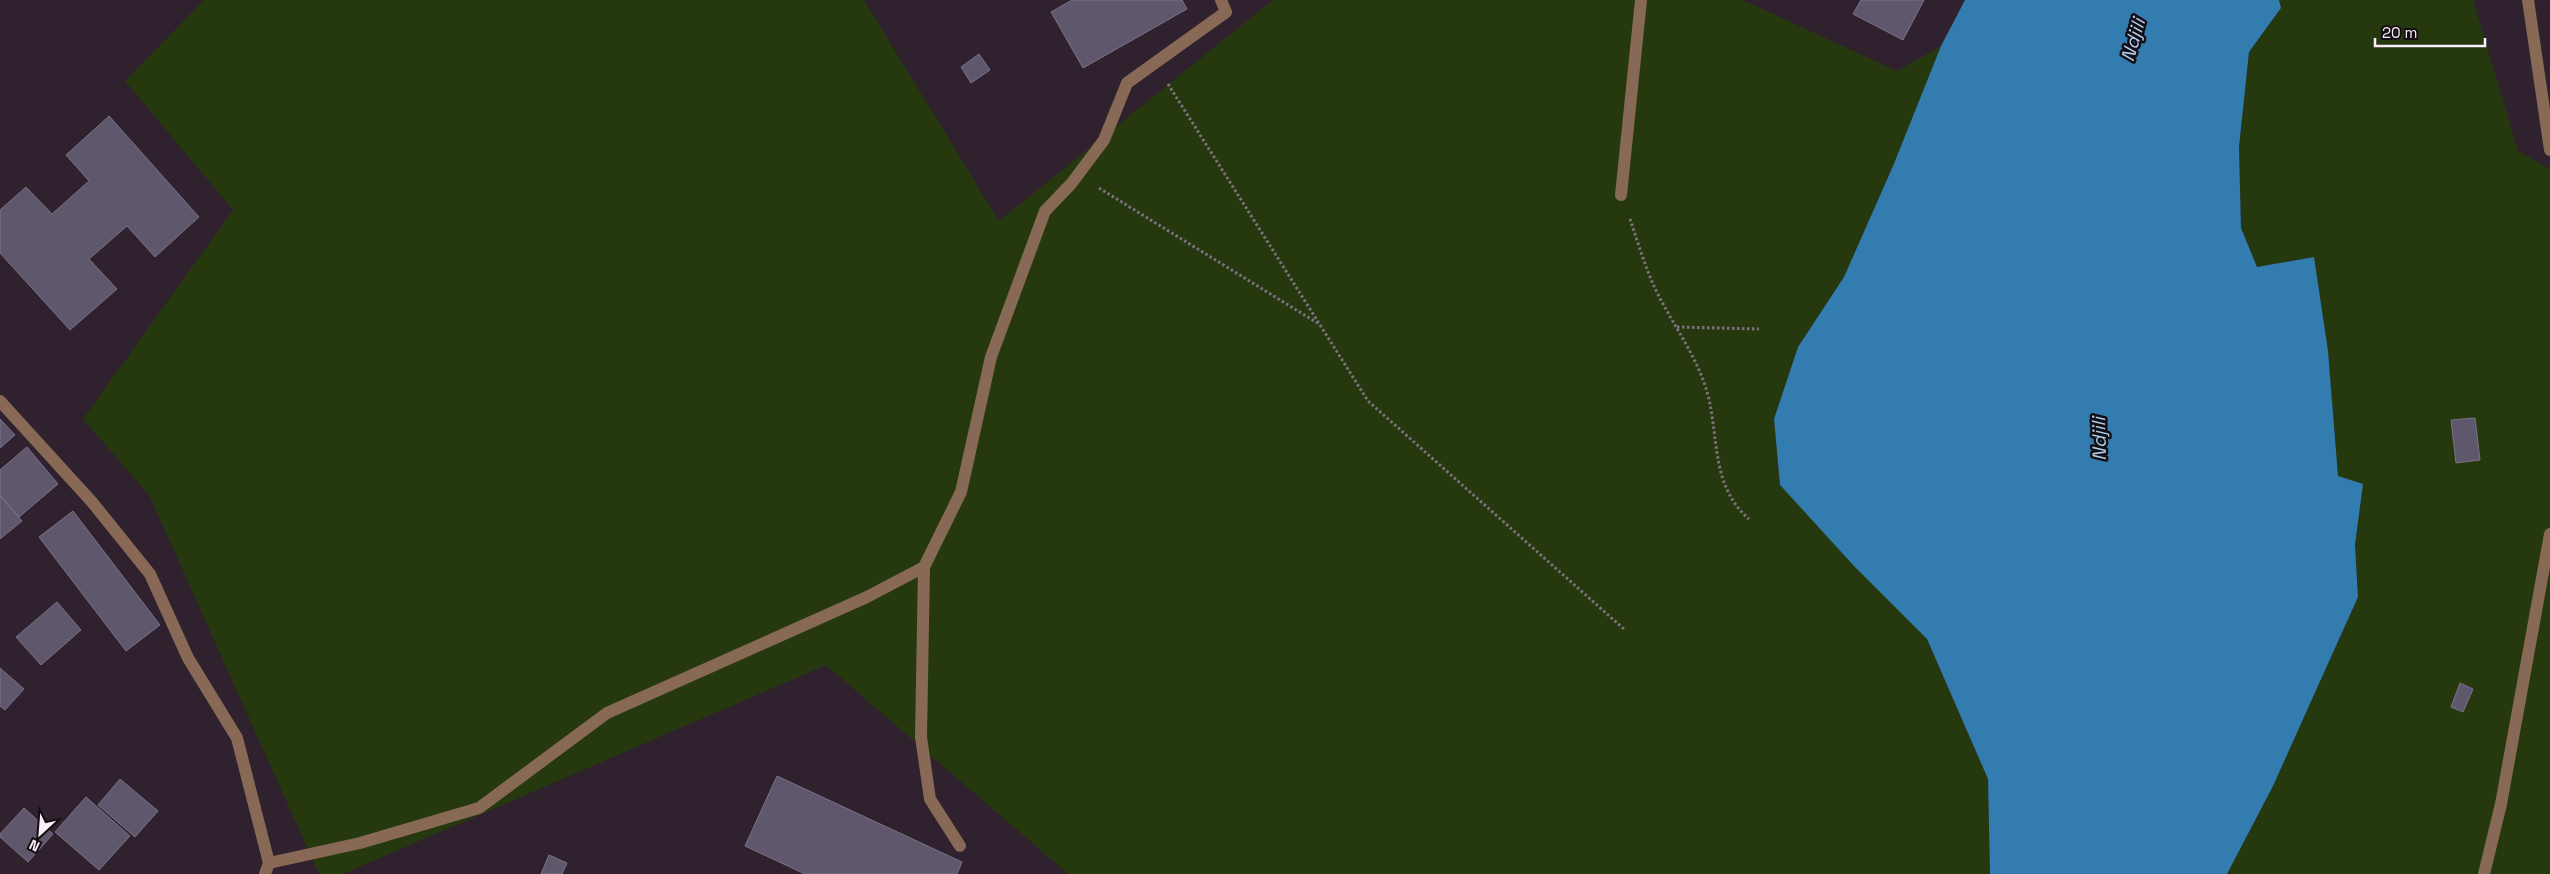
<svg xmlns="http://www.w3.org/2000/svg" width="2550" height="874" font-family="'Space Grotesk',sans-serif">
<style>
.green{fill:#26380e}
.water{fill:#327caf}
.building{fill:#5f576b;stroke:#7b7288}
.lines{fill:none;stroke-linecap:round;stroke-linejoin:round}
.path{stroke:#7e717d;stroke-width:3;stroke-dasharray:2.5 2.5;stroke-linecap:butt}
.minor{stroke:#876955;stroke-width:12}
.tertiary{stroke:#876955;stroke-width:12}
.labels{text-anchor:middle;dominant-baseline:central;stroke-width:5;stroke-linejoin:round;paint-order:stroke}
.water-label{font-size:19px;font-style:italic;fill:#afd2ef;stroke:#140d13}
</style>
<rect width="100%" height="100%" fill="#30212f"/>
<!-- green -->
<path class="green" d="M204,0H864L999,221L1273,0H1743L1897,71L1941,46L1893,166L1844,277L1798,347L1774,419L1780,485L1927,639L1988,779L1990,874H1068L826,665L343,874H319L149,495L83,419L233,210L125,81Z
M2279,0H2473L2518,151L2550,169V874H2227L2273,786L2358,597L2355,545L2363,484L2338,477L2328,351L2313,257L2257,267L2241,228L2239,147L2249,52L2281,8Z"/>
<!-- water -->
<path class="water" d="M1965,0H2279L2281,8L2249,52L2239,147L2241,228L2257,267L2314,257L2328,351L2338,476L2363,484L2355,545L2358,597L2273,786L2227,874H1990L1988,779L1927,639L1854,566L1780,485L1774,419L1798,347L1844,277L1893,166L1941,46Z"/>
<!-- building -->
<path class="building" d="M1072,0H1182L1187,9L1083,68L1051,12Z
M1861,0H1924L1903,40L1853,14Z
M979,54L990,70L971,83L961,67Z
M109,116L199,217L155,257L127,226L89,259L117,289L70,330L0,253V210L26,187L52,214L89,181L66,155Z
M2475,418L2480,460L2456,463L2451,420Z
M0,419L15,435L0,448Z
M27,447L58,484L19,517L0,495V470Z
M0,496L22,521L0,539Z
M73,511L160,625L126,651L39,537Z
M57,602L81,630L41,665L16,637Z
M0,668L24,689L5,710L0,706Z
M2460,683L2473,689L2463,712L2451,707Z
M777,776L962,862L957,874H805L745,846Z
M120,779L158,811L135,837L98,805Z
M86,797L130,836L99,870L55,832Z
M24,808L53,834L28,862L0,837V834Z
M549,855L567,863L562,874H541Z"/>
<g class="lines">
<!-- path -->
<path class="path" d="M1168,84L1368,401L1625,630
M1099,188L1319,324
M1630,219C1637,240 1644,263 1653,284C1671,324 1701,359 1710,404C1718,445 1714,489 1749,519
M1677,327L1759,329"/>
<!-- minor -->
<path class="minor" d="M1621,195L1641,0
M0,401L92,502L150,574L188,658L237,738L269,863L265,874
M960,846L930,799L921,737L924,567L961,492L991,357L1045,211L1071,184L1104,140L1127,83L1226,12L1221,0
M269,863L360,843L479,808L607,713L867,597L924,567"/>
<!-- tertiary -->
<path class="tertiary" d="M2528,0L2550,150
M2484,874L2501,804L2550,534"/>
</g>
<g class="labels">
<!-- water labels -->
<g class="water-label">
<text transform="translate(2133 40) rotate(-74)">Ndjili</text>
<text transform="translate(2099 439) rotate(-91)">Ndjili</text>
</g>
</g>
<!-- north arrow -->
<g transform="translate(40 834) rotate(206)" stroke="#140d13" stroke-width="4" paint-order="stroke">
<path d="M0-4L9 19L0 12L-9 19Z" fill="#fbf0f9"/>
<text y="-8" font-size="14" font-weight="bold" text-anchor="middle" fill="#fbf0f9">N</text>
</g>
<!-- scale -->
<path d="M2375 38v8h110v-8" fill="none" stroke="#fbf0f9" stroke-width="2.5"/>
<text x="2382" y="38" font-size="15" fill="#fbf0f9" stroke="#140d13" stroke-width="4" paint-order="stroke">20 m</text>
</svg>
